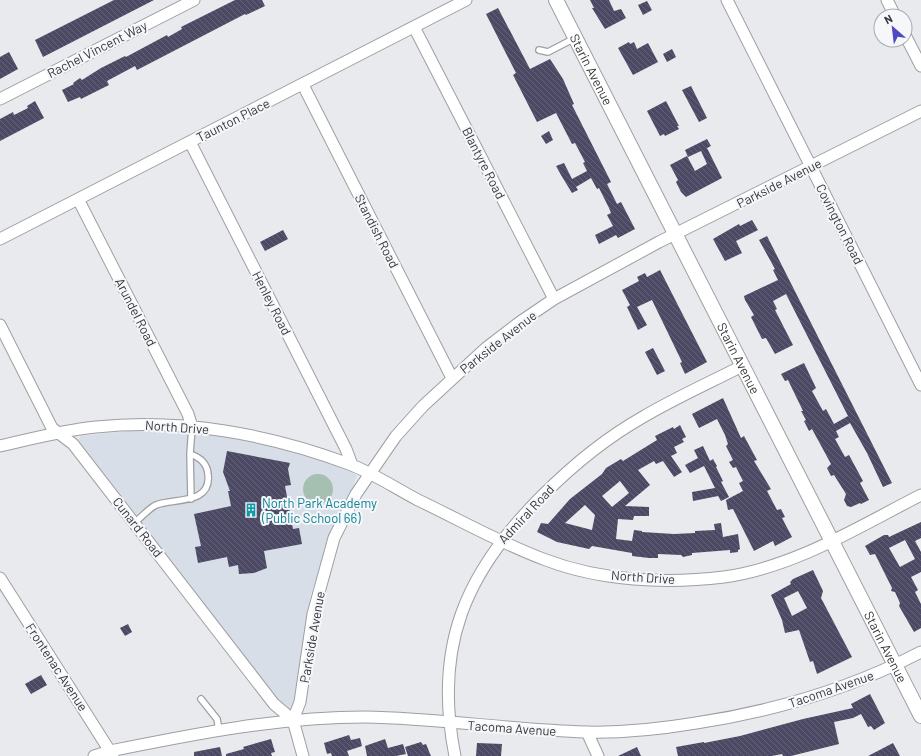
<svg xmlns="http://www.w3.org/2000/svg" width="921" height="756" font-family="Barlow,sans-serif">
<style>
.built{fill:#d8dee7}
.green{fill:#a5c0b1}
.building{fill:url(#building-back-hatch);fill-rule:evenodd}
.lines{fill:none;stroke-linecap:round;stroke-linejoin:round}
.service-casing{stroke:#9d9fa2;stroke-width:8}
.minor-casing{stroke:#9d9fa2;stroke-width:13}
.tertiary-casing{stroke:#9d9fa2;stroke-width:16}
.service{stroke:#fff;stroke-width:5.5}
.minor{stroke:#fff;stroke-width:11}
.tertiary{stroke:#fff;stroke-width:14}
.labels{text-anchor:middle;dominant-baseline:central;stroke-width:4;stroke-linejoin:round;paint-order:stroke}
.street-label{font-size:13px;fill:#353637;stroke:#f6f7fb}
.culture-label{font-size:13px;fill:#0d838f;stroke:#f6f7fb;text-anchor:start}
</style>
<defs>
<pattern id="building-back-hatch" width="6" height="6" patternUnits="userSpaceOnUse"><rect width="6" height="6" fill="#4b4963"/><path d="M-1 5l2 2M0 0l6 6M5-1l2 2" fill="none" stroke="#636176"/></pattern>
</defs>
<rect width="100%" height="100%" fill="#e8eaee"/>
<!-- built -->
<path class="built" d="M129,431L183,432L246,439L274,445L330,462L357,475L352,491L330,536L311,594L292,709L289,710L278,701L78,440L81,436Z"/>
<!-- green -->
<path class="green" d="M303 489a15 15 0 1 1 30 0a15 15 0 1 1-30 0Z"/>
<!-- building -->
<path class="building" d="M114,0H154L43,57L35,40Z
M235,0H262L265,6L246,15L245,14L137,70L135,66L107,81L109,85L81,99L80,97L68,102L62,90L74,84L73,83L80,78L82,80L101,68L125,56L126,57L167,35L168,37L182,29L181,27Z
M590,0H609L614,11L621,9L626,18L605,29L592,8H594Z
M647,1L652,10L643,15L638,5Z
M498,8L530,69L550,59L563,79L574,104L572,105L611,182L607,184L617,204L621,202L635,229L618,238L616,235L599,244L595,235L613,226L607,215L611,213L609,208L599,188L597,189L591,178L576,187L578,190L572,193L561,175L556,166L564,163L572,179L587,171L583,163L585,162L575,143L572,144L556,113L537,122L513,75L516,73L486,14Z
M629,42L630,44L634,42L637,49L648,43L658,62L633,75L618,48Z
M672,49L676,57L667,62L663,54Z
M9,52L18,69L0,79V57Z
M691,86L707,118L699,122L682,90Z
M35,101L44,118L0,141V119L13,112L14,115L28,108L27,106Z
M666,101L679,126H677L679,129L665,136L664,134L660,136L647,111Z
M549,131L553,140L546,144L541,136Z
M707,139L711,146L707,148L722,178L686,197L681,192L676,182L678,180L670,165L687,156L695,171L707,164L701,151L688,157L685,150Z
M752,220L758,230L736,241L742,253L725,261L713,239L739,224L740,226Z
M283,230L288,239L265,251L260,242Z
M767,236L892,483L883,487L867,453L850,423L836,431L839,437L835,439L845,457L849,455L863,481L860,483L869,500L861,504L860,503L851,507L847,506L844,500L846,494L834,475L831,476L827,468L831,464L812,429L809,431L804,421L806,420L801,411H803L788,380L785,381L781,374L804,363L816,388L812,391L823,411L826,409L834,424L848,416L786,294L773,301L777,309L775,310L793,345L775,354L766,338L762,339L751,317L754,315L745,300L744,296L778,280L773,270L775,269L759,240Z
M660,270L707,362L685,374L680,363L682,362L652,300L637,307L647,325L638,330L627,307L630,305L622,290L639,281L637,277L645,273L647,277Z
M653,348L665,371L657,375L645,352Z
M723,398L741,438L744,436L757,460L754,461L771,489L767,491L777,510L781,509L785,517L782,518L792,537L775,546L773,541L754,551L733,509L728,510L726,500L743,491L739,483L743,481L736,467L733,468L729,462L733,460L726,446L728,444L725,435L717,419L699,428L692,414Z
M680,425L686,437L682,439L684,442L674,447L677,453L671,456L682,472L674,477L663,461L656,464L654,461L638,470L650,485L625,506L649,507V516H634L633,520L618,519L616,539L632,541L634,530L642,531V532L674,534L695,533V531L715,530L714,524L721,523L723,537L738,534L740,549L738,550V552L730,553V550L692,553V555L683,557L681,555L658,554V558H649L632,556V553L592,546L589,549L557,542L537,532L541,523L548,524L570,499L602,474L606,468L621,459L623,461L657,440L655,436L673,427L674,429ZM620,481L629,493L612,507L602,496ZM585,505L595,515L592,530L565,523Z
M703,446L710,461L713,459L717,466L716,467L723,481L721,482L729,497L721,501L718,496L693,501L692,492L715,488L704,466L690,473L685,465L698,458L694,450Z
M227,451L290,463L288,469L291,485L285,486L293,529L299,528L302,544L264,551L267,568L254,573L239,574L238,565L229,567L227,557L198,563L195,547L201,546L194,514L231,506L228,491H230L223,472Z
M921,522V538L915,541L921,552V572L911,577L918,590L915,592L921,604V628L914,632L899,606L900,603L895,592L891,591L892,588L875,554L870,555L865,546L884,535H888L889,537ZM905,540L915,559L900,567L889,548Z
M813,570L823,591L821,598L852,657L817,674L813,661L810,662L799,630L785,633L782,620L771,595L791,584L790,582L793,579ZM798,591L807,608L792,616L784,598Z
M128,624L132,632L125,636L120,628Z
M41,675L47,685L31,694L25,684Z
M870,694L885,723L874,730L871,726L868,727L861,714L853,718L834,722L839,744L791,756H783L782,754L772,756H678L676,747L704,742V743L740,736L803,719L853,708L851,704Z
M349,735L351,740L360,738L362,746L347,751L349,756H332L331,753L327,754L324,743Z
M271,739L275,752L271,753L272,756H226V754L244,749L243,747Z
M385,739L388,748L403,744L406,754L396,756H367L365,746Z
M421,742L423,745L426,744L431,756H408L405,747Z
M477,743L502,744L501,756H476Z
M893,743L900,756H868Z
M220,747L222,756H194V752Z
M637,747L641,756H618Z"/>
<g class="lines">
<!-- service casing -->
<g class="service-casing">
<path id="service" d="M539,50L548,52L575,38
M191,499L190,454L192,427
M134,523C141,518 149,508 156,505C174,498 212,505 208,474C207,463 199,457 190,454
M201,699L217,719L219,730"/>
</g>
<!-- minor casing -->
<g class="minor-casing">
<path id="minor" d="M727,0L921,385
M887,0L895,16
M414,27L554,299
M905,35L921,66
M303,85L452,378
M0,99L194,0
M190,142L346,449L352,465
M78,199L188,414L192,427
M0,239L466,0
M0,325L52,428L73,444L274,704L293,720
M0,446C31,439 64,430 96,427C181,418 269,434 349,464C373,473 395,488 418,500C460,520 502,544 546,560C601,581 666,584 724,577C795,567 858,527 921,495
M0,578L113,756
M587,732L598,756
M94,756L110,751C194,734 279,717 365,717C439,718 511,730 585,732C622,733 660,729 696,723C775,711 850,689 921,652
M303,756L293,720L300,702L313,614L334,538L356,494L396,436L423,406L486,348L520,322L554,299L659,242L921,111
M455,756C433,647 465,572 543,495C573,465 606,438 643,417C675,398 709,383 742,366"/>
</g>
<!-- tertiary casing -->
<g class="tertiary-casing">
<g id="tertiary">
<path id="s1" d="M556,0L921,716"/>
</g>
</g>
<!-- service -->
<use href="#service" class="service"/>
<!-- minor -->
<use href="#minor" class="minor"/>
<!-- tertiary -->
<use href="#tertiary" class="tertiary"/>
</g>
<!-- icons -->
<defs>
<g id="building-bare" transform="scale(1.08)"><path d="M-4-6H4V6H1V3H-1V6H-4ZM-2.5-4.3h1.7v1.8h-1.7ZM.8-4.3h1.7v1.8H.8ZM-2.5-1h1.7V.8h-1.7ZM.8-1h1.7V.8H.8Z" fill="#0f9aa8" stroke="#f6f7fb" stroke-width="2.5" paint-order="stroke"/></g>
</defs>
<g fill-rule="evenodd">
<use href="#building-bare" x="251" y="510"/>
</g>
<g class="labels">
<!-- street labels -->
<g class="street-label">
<text transform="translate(97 49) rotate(-27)">Rachel Vincent Way</text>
<text stroke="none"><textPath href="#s1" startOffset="78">Starin Avenue</textPath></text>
<text transform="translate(233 120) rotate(-27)">Taunton Place</text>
<text transform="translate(484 163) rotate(63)">Blantyre Road</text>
<text transform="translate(779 183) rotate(-27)">Parkside Avenue</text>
<text transform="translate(840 224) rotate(63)">Covington Road</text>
<text transform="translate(377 231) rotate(63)">Standish Road</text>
<text transform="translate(272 303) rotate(63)">Henley Road</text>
<text transform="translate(136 312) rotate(63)">Arundel Road</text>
<text transform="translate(498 342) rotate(-38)">Parkside Avenue</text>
<text stroke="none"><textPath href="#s1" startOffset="402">Starin Avenue</textPath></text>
<text transform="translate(177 427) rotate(4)">North Drive</text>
<text transform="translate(526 514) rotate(-47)">Admiral Road</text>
<text transform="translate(138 527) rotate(52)">Cunard Road</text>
<text transform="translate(643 577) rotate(4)">North Drive</text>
<text transform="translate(312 637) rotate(-80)">Parkside Avenue</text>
<text stroke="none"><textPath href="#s1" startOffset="726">Starin Avenue</textPath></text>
<text transform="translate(57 667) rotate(57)">Frontenac Avenue</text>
<text transform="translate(831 689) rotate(-19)">Tacoma Avenue</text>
<text transform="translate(512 728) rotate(4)">Tacoma Avenue</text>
</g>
<!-- culture labels -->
<g class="culture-label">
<text x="262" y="503">North Park Academy<tspan x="262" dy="15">(Public School 66)</tspan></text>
</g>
</g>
<!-- north arrow -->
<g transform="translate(893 28) rotate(332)"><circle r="19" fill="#f6f7fb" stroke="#a9aaad"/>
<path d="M0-3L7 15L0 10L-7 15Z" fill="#504ac1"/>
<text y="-6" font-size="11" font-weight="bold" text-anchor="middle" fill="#353637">N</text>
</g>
</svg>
